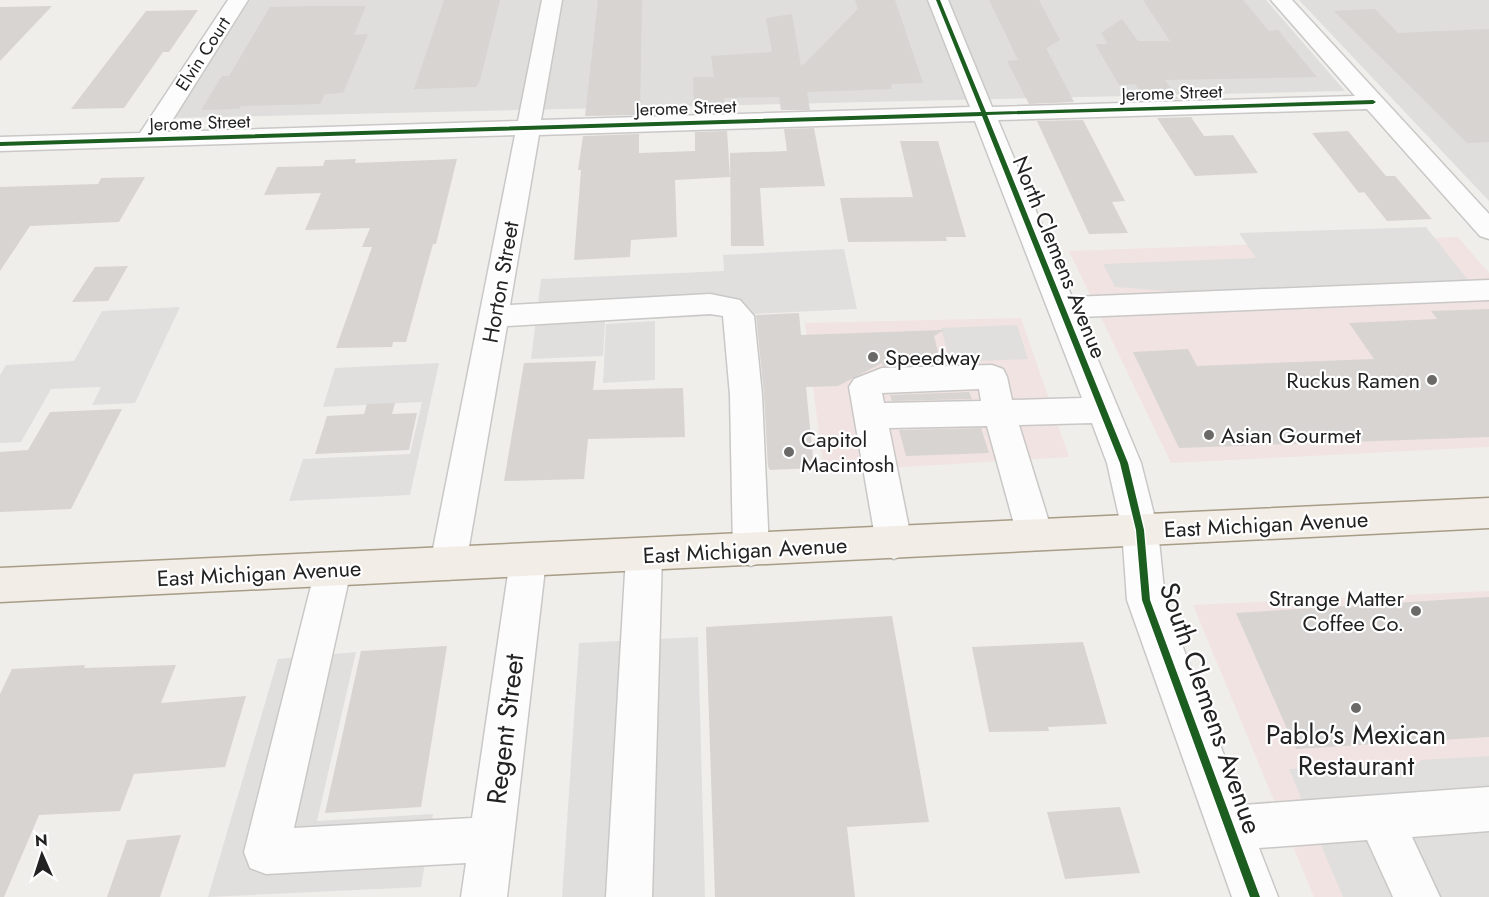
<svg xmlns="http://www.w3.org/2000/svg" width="1489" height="897" font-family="Jost,sans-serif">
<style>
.residential{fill:#dfdedc}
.commercial{fill:#f1e3e1}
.parking{fill:#e0dfde}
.building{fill:#d7d4d2}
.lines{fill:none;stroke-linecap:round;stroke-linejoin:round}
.minor-casing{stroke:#c9c8c7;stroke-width:3}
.major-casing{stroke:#a79c86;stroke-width:3}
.minor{fill:#fdfcfc;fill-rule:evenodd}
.major{fill:#f3ede7;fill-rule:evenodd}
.cycleway-casing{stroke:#fff;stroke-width:3}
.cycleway{fill:#1b5e20;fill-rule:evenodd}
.poi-dot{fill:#6a6968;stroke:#fff;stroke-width:2}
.labels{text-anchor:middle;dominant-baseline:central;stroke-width:4.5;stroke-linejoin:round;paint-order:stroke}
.far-street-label{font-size:18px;fill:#222;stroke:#fff}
.street-label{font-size:22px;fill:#222;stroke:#fff}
.poi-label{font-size:22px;fill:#222;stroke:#fff;text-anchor:start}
.near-street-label{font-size:27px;fill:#222;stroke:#fff}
.near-poi-label{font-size:27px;fill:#222;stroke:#fff}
</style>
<rect width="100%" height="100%" fill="#f0eeeb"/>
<!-- residential -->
<path class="residential" d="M250,0H1266L1345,91L174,118Z
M1299,0H1489V201Z"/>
<!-- commercial -->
<path class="commercial" d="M1458,237L1489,273V447L1171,463L1069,251Z
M1021,318L1069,457L824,472L805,323Z
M1489,591V897H1314L1193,605Z"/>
<!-- parking -->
<path class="parking" d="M1426,227L1469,281L1193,293L1115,287L1103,264L1256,258L1239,233Z
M844,249L857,309L605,321L603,356L531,359L541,279L724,271L723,255Z
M180,307L135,403L92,405L101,387L51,389L21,442L0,443V375L6,365L74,361L102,311Z
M655,321V380L603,383L606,324Z
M1017,325L1028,359L950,362L941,328Z
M439,363L410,495L289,501L303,459L410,454L422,402L323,407L335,368Z
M698,637L705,897H562L579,643Z
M356,652L317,821L433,814L421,887L208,897L278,659Z
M1489,756V897H1343L1289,769L1419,763L1421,760Z"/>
<!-- building -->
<path class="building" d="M444,0H500L480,80L476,87L414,89Z
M598,0H642L640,115L585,116Z
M855,0H895L923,83L891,84L892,89L807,92L810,110H781L779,97L724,98L725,112L694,113L693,77H714L711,56L772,52L766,18L792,14L801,67L858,9Z
M989,0H1039L1060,40L1046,48L1074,102L1029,104L1007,61L1018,60Z
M1143,0H1243L1269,31L1278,30L1317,77L1165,80L1178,99L1145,100L1135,84L1119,85L1095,44H1108L1101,33L1122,19L1138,41H1170Z
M52,6L0,61V7Z
M308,6H366L354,35L368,34L343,93L325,94L320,104L241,106L239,109L201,110L222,76H229L270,7Z
M1375,9L1398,33L1489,29V142L1467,143L1334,11Z
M198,10L169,52H163L124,108L71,109L146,11Z
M1191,117L1204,136L1233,135L1258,173L1195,176L1157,118Z
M1083,120L1125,201L1112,202L1128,233L1089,234L1037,121Z
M814,128L825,186L760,188L764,246H731L730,153L787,151L784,129Z
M727,131L730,177L675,180L677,237L631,240L630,257L574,260L581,170H578L583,136L639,134V153L695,151V132Z
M1348,131L1386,176H1395L1432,219L1387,221L1364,192L1359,193L1312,133Z
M900,141H938L966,237H946L947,241L848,242L840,198L913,197Z
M356,159L355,163L457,159L436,244H433L406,342H393L392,347L336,348L372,247H362L370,228L305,230L321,193L264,195L277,167L323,166L325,160Z
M145,177L119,222L30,226L0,271V187L98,184L101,178Z
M128,266L108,301L72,302L95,267Z
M1489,309V437L1179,448L1133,352L1188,349L1197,366L1374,359L1349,323L1437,319L1431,311Z
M799,313L801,335L944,330L934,336L941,364L883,366L882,363L838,386L806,387L814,468L770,470L768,467L764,395L756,315Z
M596,361L593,390L683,388L685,437L588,439L584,479L504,481L524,363Z
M969,392L972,399L892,401L890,395Z
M395,403L392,414L417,413L409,450L315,454L327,416L364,414L367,404Z
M122,409L71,509L0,512V452L28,450L50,412Z
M981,428L989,453L906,456L899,430Z
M1489,597V737L1296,749L1236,613Z
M892,616L929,822L847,827L855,897H715L706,627Z
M1083,642L1107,724L1048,727L1049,731L989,732L972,647Z
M447,646L421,807L325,813L361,651Z
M85,665L84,668L176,665L161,703L246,696L225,767L134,774L120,811L39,815L4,897H0V694L12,669Z
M1120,807L1140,873L1065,879L1047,812Z
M181,835L160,897H107L127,840Z"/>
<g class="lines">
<!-- minor casing -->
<g class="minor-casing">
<path id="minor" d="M228,0H248L165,132L518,121L542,0H562L541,120L970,107L928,0H948L992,107L1355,96L1271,0H1292L1489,214V239L1480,236L1367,109L998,120L1072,297L1489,280V300L1080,317L1141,463L1158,530L1165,600L1243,805L1489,787V831L1412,837L1440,897H1393L1367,840L1259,848L1278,897H1232L1127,600L1122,530L1107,463L1092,423L1019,425L1053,535L1048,546L1035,550L1022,546L1017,535L987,426L889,428L912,543L907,554L894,559L881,554L876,543L849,387L854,379L882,368L992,365L1003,369L1007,377L1012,400L1082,398L975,121L539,135L510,305L710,294L740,300L754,316L762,395L769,550L764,561L751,566L738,561L733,550L730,395L723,316L710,314L507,326L466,564L461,575L448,580L435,575L430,564L515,135L0,151V137L140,133ZM979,389L981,401L884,403L882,393Z
M644,540L657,545L662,556L652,897H606L626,556L631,545Z
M528,544L541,549L546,560L507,897H461L466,863L266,874L250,868L244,852L315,570L320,558L333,554L346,558L351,570L294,828L472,818L510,560L515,549Z"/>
</g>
<!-- major casing -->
<g class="major-casing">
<path id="major" d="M1489,498V528L0,602V568Z"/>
</g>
<!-- minor -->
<use href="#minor" class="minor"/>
<!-- major -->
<use href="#major" class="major"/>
<!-- cycleway casing -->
<g class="cycleway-casing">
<path id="cycleway" d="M936,0H940L986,112L1373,100L1376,102L1373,104L987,115L1128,463L1144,530L1150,600L1260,897H1250L1142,600L1136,530L1120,463L982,116L0,146V142L981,112Z"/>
</g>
<!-- cycleway -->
<use href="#cycleway" class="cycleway"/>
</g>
<!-- markers -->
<g class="poi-dot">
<circle cx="873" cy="357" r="6"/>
<circle cx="1432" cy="380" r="6"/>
<circle cx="1209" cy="435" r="6"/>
<circle cx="789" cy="452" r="6"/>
<circle cx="1416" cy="611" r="6"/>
<circle cx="1356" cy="708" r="6"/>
</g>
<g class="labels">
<!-- far-street labels -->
<g class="far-street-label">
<text transform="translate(203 54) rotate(-57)">Elvin Court</text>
<text transform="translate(1172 93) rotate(-2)">Jerome Street</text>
<text transform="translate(686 108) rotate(-2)">Jerome Street</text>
<text transform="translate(200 123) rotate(-2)">Jerome Street</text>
</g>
<!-- street labels -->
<g class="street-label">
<text transform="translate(1060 257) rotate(68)">North Clemens Avenue</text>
<text transform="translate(500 282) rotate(-80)">Horton Street</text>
<text transform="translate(1266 524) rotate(-3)">East Michigan Avenue</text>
<text transform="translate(745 550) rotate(-3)">East Michigan Avenue</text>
<text transform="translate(259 573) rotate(-3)">East Michigan Avenue</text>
</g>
<!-- poi labels -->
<g class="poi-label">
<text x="885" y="357">Speedway</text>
<text x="1420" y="380" text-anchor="end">Ruckus Ramen</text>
<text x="1221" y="435">Asian Gourmet</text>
<text x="801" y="439">Capitol<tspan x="801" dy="25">Macintosh</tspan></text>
<text x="1404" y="598" text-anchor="end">Strange Matter<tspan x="1404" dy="25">Coffee Co.</tspan></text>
</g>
<!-- near-street labels -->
<g class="near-street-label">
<text transform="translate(1211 708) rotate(71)">South Clemens Avenue</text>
<text transform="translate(505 729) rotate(-83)">Regent Street</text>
</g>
<!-- near-poi labels -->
<g class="near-poi-label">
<text x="1356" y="734">Pablo's Mexican<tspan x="1356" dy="31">Restaurant</tspan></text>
</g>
</g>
<!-- north arrow -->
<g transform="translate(42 855) rotate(357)" stroke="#ffffff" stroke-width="4.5" paint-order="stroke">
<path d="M0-4.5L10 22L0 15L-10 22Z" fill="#222222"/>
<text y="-9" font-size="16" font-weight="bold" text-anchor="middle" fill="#222222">N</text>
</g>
</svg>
